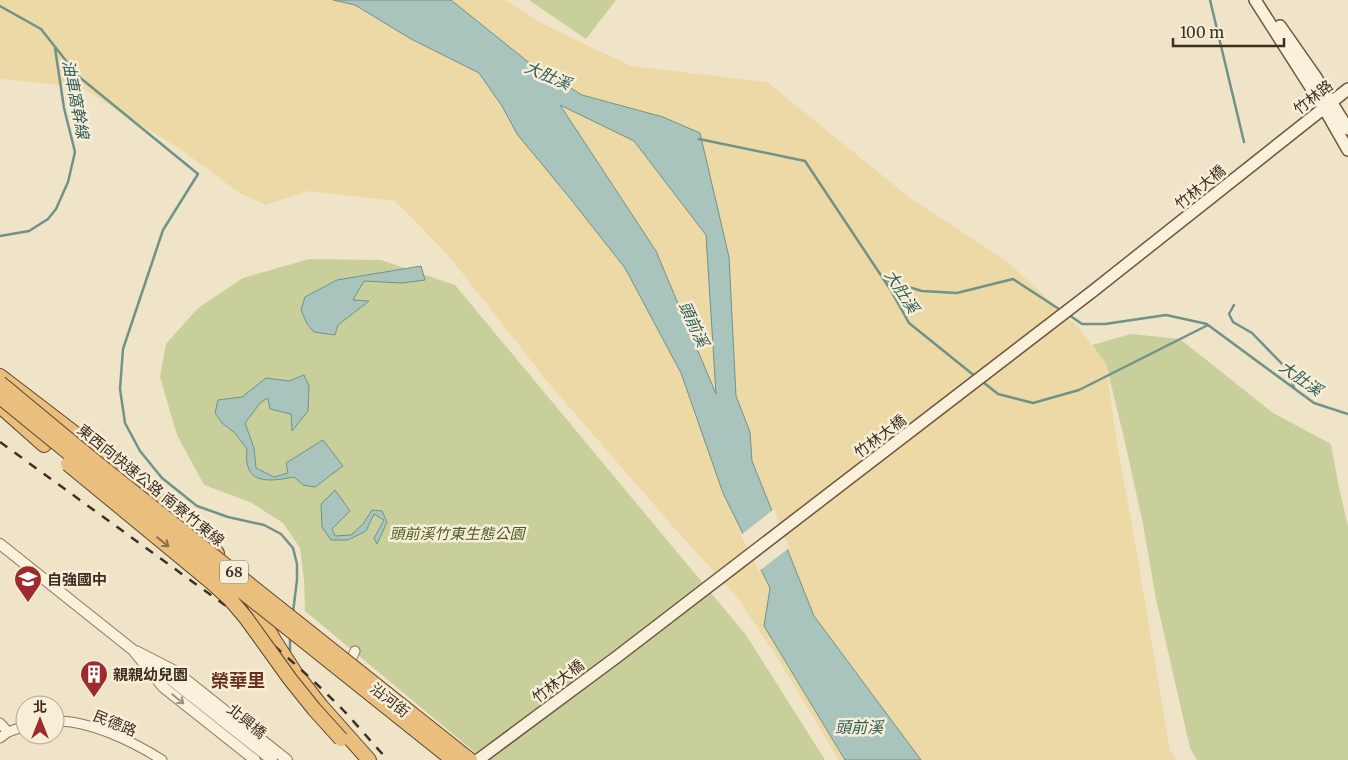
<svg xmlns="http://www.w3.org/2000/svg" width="1348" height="760" font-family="Merriweather,'Noto Sans TC',serif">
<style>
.green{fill:#c9cf9b}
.sand{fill:#ecd9a5}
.water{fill:#a9c4bc;stroke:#6f938a;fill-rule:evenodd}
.pier{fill:#f0e4c8}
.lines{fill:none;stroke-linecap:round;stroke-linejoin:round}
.stream{stroke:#6f938a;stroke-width:2.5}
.minor-casing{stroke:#8d765c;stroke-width:11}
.tertiary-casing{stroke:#8d765c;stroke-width:12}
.secondary-casing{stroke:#6f573f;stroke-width:14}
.trunk-casing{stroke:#5b4430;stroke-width:16}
.minor{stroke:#faf1dc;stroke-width:9}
.tertiary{stroke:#faf1dc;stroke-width:10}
.secondary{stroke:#faf1dc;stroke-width:11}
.trunk{stroke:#eabe7c;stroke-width:14}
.rail{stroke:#3d2e20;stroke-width:2.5;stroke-dasharray:9 9;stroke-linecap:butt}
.trunk-bridge-casing{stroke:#5b4430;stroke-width:16;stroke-linecap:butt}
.trunk-bridge{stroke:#eabe7c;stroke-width:14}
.oneway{stroke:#8b6f49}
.oneway2{stroke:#9c907e}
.labels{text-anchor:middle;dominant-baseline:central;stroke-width:5;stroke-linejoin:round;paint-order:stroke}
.shield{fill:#f7eed8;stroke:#756857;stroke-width:1}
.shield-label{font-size:14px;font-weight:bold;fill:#3d2e20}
.street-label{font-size:15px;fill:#3d2e20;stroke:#f7eed8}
.park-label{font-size:15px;font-style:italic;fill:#4d5a26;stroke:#f7eed8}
.poi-label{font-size:15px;font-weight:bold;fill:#3d2e20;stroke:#f7eed8;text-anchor:start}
.water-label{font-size:16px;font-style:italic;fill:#2f5d5a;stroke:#f7eed8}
.quarter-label{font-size:18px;font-weight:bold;fill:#6b2e1e;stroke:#f7eed8}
</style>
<rect width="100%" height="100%" fill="#f0e4c8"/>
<!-- green -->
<path class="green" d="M529,0H616L586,39Z
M309,259L381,260L455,285L746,635L825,760H484L305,611L304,580L300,548L283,523L250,502L204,485L177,435L160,377L166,344L198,308L243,278Z
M1131,334L1180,339L1273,413L1331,444L1339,488L1348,526V760H1197L1190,748L1156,599L1143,524L1124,438L1106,364L1092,345Z"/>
<!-- sand -->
<path class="sand" d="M0,0H505L543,24L631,66L767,82L910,198L1008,262L1077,326L1106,363L1117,445L1132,524L1170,751L1176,760H839L775,654L736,596L669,522L551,386L448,255L395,201L309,191L265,205L238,192L183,151L81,87L0,79Z"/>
<!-- water -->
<path class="water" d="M333,0H451L527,61L582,95L663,117L700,133L729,257L736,396L750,432L752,461L814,616L921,760H845L764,626L770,588L723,493L681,373L625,268L569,197L517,134L502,106L479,73L411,39L355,5ZM560,105L634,141L706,235L716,394L656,251Z
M421,266L425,280L402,283L364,281L353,300L369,301L338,325L335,335L314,332L307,324L301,310L305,297L337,280Z
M304,375L309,386L308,411L292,431L291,414L270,409L268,398L261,402L245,423L254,448L256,468L274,477L288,473L286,463L323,440L343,466L315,487L303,485L294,477C267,482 243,485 247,449L235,433L222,423L215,413L218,400L242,397L266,378L289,381Z
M335,490L350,511L332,529L335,536L351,535L363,524L372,510L382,511L387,522L377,544L374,538L384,520L374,514L366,531L348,540H331L322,527L321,504Z"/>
<!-- pier -->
<path class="pier" d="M774,509L789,548L759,571L741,535Z"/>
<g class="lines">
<!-- stream -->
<path class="stream" d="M1210,0L1244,142
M0,6L41,29L78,76L198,174L163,230L123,349L120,389L125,423L140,451L162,478L197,506L228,517L264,525L281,534L293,548L297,564V580L293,612
M699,139L805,161L890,289L909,323L976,377
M0,236L29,231L48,219L56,209L68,182L75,152L64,108L55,48
M885,280L922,291L957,293L1013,279L1062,311
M1234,305L1229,314L1233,322L1252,333L1285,367L1294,387
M1069,315L1082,324H1105L1166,315L1207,324
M983,382L998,394L1033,403L1079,390L1208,325L1314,403L1348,414
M290,654V637"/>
<!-- minor casing -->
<g class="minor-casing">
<path id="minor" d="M348,666L355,651
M55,721C89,720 134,742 162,760
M0,723L8,732
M0,738L8,732L25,726"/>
</g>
<!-- tertiary casing -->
<g class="tertiary-casing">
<path id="tertiary" d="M0,544L133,650L163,687L255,760
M136,651L175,671L287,760
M151,664L272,760"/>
</g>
<!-- secondary casing -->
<g class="secondary-casing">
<path id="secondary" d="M1255,0L1324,108L1348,150
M1280,26L1315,76L1348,129
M478,760L618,656L1093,291L1348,89"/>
</g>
<!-- trunk casing -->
<g class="trunk-casing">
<path id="trunk" d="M0,376L98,451L200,535L217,553
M0,406L44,445
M252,600L274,640L296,674L321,706L369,760"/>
</g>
<!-- minor -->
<use href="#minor" class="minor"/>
<!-- tertiary -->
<use href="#tertiary" class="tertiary"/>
<!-- secondary -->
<use href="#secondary" class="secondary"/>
<!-- trunk -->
<use href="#trunk" class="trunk"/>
<!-- rail -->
<path class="rail" d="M0,442L226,606C267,639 307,673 344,711C359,727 373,744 388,760"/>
<!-- trunk-bridge casing -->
<g class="trunk-bridge-casing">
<path id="trunk-bridge" d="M0,383L93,460L470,760
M0,397L86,467L453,760
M68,464L210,581L230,599L246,618L290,679L314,709L341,739"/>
</g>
<!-- trunk-bridge -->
<use href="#trunk-bridge" class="trunk-bridge"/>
</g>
<!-- one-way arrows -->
<defs><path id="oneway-shaft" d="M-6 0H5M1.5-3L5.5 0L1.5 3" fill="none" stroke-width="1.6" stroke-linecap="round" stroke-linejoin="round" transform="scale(1.25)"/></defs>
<use class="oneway" href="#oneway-shaft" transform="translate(163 542) rotate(39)"/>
<use class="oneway2" href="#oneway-shaft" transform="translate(178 699) rotate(39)"/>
<!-- icons -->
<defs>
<g id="school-pin" transform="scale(1.4375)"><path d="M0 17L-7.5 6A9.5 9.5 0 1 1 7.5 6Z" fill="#9e2a2b" stroke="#f7eed8"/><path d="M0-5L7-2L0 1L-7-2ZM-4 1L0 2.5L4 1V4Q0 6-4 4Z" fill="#fff"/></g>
<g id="building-pin" transform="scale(1.4375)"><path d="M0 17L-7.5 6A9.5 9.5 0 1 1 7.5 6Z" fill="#9e2a2b" stroke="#f7eed8"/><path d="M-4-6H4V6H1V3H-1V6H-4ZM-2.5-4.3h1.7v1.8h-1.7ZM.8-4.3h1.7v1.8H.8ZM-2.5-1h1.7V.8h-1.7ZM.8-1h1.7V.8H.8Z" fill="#fff"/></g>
</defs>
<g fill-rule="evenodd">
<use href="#school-pin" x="28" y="579"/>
<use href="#building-pin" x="94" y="674"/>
</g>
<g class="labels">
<!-- shield labels -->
<rect class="shield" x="220" y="560.5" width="28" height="23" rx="4"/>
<g class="shield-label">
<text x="234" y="572">68</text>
</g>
<!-- street labels -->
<g class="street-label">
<text transform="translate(1313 97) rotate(-38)">竹林路</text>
<text transform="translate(1200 187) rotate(-39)">竹林大橋</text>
<text transform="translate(880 436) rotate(-37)">竹林大橋</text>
<text transform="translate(151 485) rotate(39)">東西向快速公路 南寮竹東線</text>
<text transform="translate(558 681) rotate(-37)">竹林大橋</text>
<text transform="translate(390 700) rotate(38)">沿河街</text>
<text transform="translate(247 721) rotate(39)">北興橋</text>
<text transform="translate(115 723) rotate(22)">民德路</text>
</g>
<!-- park labels -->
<g class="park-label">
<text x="457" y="533">頭前溪竹東生態公園</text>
</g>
<!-- poi labels -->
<g class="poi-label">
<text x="47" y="579">自強國中</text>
<text x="113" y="674">親親幼兒園</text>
</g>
<!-- water labels -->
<g class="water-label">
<text transform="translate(548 75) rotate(23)">大肚溪</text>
<text transform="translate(76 99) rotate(79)">油車窩幹線</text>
<text transform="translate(902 291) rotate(57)">大肚溪</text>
<text transform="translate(694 324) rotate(65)">頭前溪</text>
<text transform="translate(1301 378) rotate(35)">大肚溪</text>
<text x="859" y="727">頭前溪</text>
</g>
<!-- quarter labels -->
<g class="quarter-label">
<text x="238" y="680">榮華里</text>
</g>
</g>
<!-- north arrow -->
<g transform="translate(40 720)"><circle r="24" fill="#f7eed8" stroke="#ada18e"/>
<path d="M0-4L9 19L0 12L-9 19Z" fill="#9e2a2b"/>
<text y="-8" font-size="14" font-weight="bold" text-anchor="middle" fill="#3d2e20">北</text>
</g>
<!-- scale -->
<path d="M1173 38v8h111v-8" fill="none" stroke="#3d2e20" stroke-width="2.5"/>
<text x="1180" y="38" font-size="15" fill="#3d2e20" stroke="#f7eed8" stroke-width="4" paint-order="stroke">100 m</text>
</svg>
